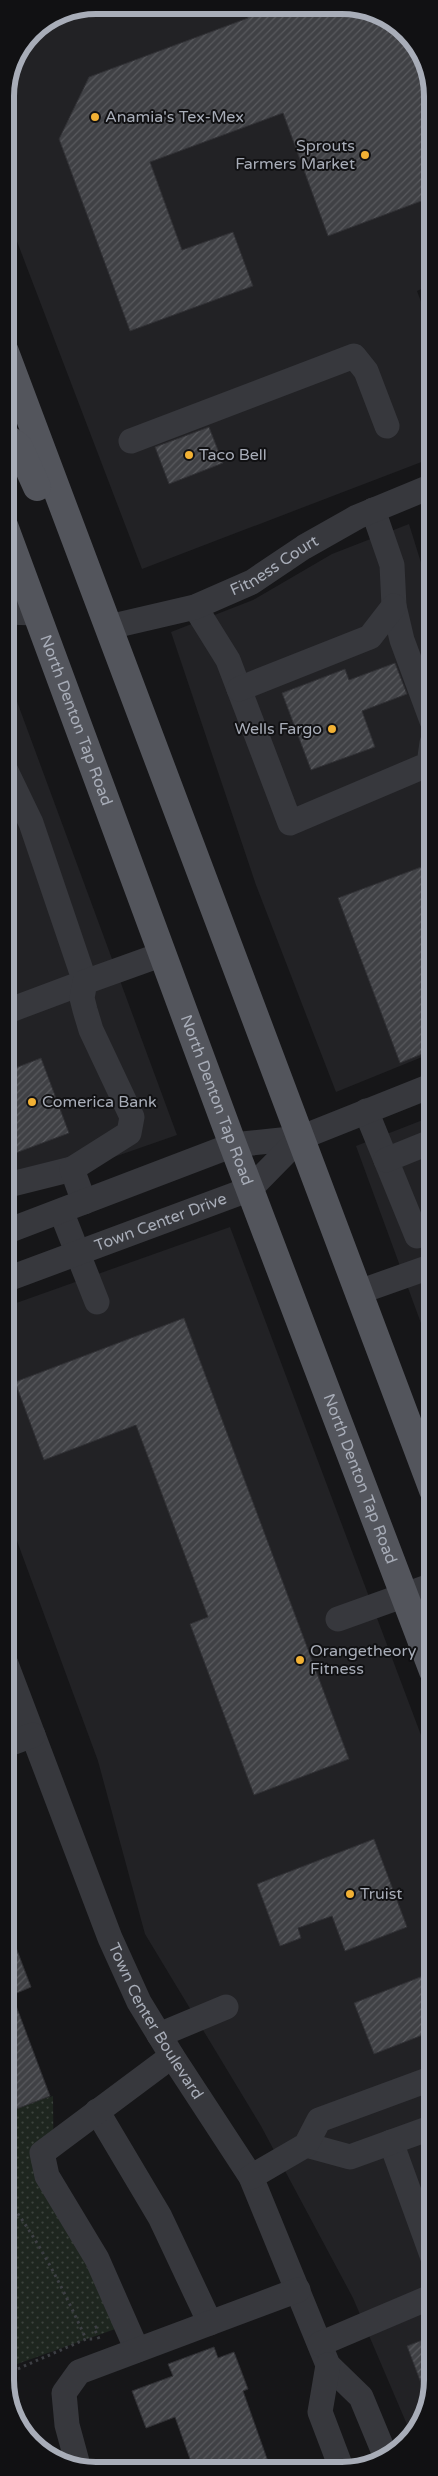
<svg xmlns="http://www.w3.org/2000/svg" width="438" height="2476" font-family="'Varela Round',sans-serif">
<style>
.built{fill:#222225}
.grass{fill:url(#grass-dots)}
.building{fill:url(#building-hatch);stroke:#303034}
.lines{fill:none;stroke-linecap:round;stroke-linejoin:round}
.path{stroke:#3d3f44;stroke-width:3;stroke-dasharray:2.5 4;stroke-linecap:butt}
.minor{stroke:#37383d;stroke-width:25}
.major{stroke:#53555c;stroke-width:28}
.poi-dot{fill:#f2b134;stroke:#111113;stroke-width:2}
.labels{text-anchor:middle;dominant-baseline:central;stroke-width:4;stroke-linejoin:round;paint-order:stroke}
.poi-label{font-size:16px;fill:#a8adb8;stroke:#111113;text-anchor:start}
.street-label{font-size:16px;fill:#a8adb8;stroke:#111113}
.rim{fill:none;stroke:#a8adb8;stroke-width:6}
</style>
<defs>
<pattern id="grass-dots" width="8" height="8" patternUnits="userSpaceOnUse" patternTransform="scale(1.25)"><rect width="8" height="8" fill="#1e261f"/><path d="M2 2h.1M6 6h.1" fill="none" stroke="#3c433d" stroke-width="1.8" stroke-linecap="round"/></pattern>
<pattern id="building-hatch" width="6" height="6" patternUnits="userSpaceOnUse" patternTransform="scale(1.25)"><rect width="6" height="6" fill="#404145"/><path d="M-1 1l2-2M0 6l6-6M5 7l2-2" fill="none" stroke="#595a5e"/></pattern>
</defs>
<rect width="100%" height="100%" fill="#161618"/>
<!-- built -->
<path class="built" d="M96,5L365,8L410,36L432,84V284L417,291L432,331V458L142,569L5,210V90L32,31L61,12Z
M409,524L432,598V1053L336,1092L256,885L171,632L253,600L332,554Z
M5,669L177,1135L5,1195Z
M433,1116V1356L356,1146Z
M230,1227L433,1767V2386L411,2434L353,2298L261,2126L145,1934L98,1761L6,1511L5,1307Z"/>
<!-- grass -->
<path class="grass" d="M53,2096L54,2196L118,2328L6,2368V2110Z"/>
<!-- building -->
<path class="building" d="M244,7L365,8L410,36L432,84V197L328,236L283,113L150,162L182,250L233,232L253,286L130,331L59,139L89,77L248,18Z
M209,427L223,463L169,484L155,447Z
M395,663L407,694L362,711L375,747L311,770L282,693L345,669L349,680Z
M432,863V1050L400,1063L338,898Z
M41,1058L69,1133L5,1157V1072Z
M184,1318L349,1759L254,1795L190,1624L208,1617L136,1425L44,1460L15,1382Z
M374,1839L407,1927L345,1951L332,1916L298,1928L301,1938L280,1946L257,1884Z
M6,1924H7L31,1987L12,1995L50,2096L6,2113Z
M433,1972V2031L374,2054L354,2003Z
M433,2336V2386L427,2399L407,2346Z
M214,2347L218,2358L234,2352L248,2389L243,2391L271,2470H194L175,2417L146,2428L132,2391L173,2376L168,2364Z"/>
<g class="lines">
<!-- path -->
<path class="path" d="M6,2168L17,2155
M6,2198C40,2241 63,2289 86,2339
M99,2339L94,2328L100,2325
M6,2374L86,2339H93"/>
<!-- minor -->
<g class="minor">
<path d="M131,441L354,356L366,371L387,426"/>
<path d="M373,510L392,565L394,606L402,640L432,721"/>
<path d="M195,607L228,660L290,823L429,764L432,743"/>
<path d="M5,612L36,613"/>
<path id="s1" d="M109,627L195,607L252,582L304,547L357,517L432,486"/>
<path d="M239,689L370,637L394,606"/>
<path d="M5,769L31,823L85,982L5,1012"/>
<path d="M366,1111L417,1236L433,1229"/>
<path d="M386,1160L433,1141"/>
<path d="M5,1182L12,1184L72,1169"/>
<path d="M84,1202L72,1169L129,1133L132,1117L91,1030L85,1010L82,998L85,982L163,954"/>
<path d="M61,1211L97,1302"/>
<path d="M5,1232L233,1145L300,1138L433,1085"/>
<path id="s2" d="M5,1280L250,1189L300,1138"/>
<path d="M359,1292L424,1269L433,1273"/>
<path d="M338,1619L433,1585"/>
<path id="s3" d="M6,1664L110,1938L139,2002L172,2056L251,2177L328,2365L361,2397L385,2455"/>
<path d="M6,1745L33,1735"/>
<path d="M159,2035L226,2007"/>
<path d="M97,2111L160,2217L210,2323"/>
<path d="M391,2142L433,2258"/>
<path d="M306,2145L350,2157L433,2127"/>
<path d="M251,2177L306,2145L319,2120L433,2078"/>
<path d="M320,2344L433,2296"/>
<path d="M137,2350L97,2259L47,2176L42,2153L172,2056"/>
<path d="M328,2365L320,2412L342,2470"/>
<path d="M79,2469L67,2425L64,2393L79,2372L298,2290"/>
</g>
<!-- major -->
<g class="major">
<path d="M5,352L433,1490"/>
<path d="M5,437L19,447L37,487"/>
<path id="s4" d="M5,528L233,1145L433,1671"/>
</g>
</g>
<!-- markers -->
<g class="poi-dot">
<circle cx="95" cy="117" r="5"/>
<circle cx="365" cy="155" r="5"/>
<circle cx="189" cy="455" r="5"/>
<circle cx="332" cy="729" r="5"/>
<circle cx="32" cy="1102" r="5"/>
<circle cx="300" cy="1660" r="5"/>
<circle cx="350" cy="1894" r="5"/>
</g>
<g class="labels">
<!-- poi labels -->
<g class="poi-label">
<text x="105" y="117">Anamia's Tex-Mex</text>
<text x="355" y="146" text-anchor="end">Sprouts<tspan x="355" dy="18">Farmers Market</tspan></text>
<text x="199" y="455">Taco Bell</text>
<text x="322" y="729" text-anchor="end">Wells Fargo</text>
<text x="42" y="1102">Comerica Bank</text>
<text x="310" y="1651">Orangetheory<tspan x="310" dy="18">Fitness</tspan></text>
<text x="360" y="1894">Truist</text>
</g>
<!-- street labels -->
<g class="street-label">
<text stroke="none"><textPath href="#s1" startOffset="178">Fitness Court</textPath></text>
<text stroke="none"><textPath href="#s4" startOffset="205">North Denton Tap Road</textPath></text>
<text stroke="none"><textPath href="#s4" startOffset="610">North Denton Tap Road</textPath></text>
<text stroke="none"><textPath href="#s2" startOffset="166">Town Center Drive</textPath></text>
<text stroke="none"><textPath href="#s4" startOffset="1015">North Denton Tap Road</textPath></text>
<text stroke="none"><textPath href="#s3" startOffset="388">Town Center Boulevard</textPath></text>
</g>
</g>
<!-- crop -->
<path d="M0 0H438V2476H0ZM96 14H342A82 82 0 0 1 424 96V2380A82 82 0 0 1 342 2462H96A82 82 0 0 1 14 2380V96A82 82 0 0 1 96 14Z" fill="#111113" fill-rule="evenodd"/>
<path class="rim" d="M96 14H342A82 82 0 0 1 424 96V2380A82 82 0 0 1 342 2462H96A82 82 0 0 1 14 2380V96A82 82 0 0 1 96 14Z"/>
</svg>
